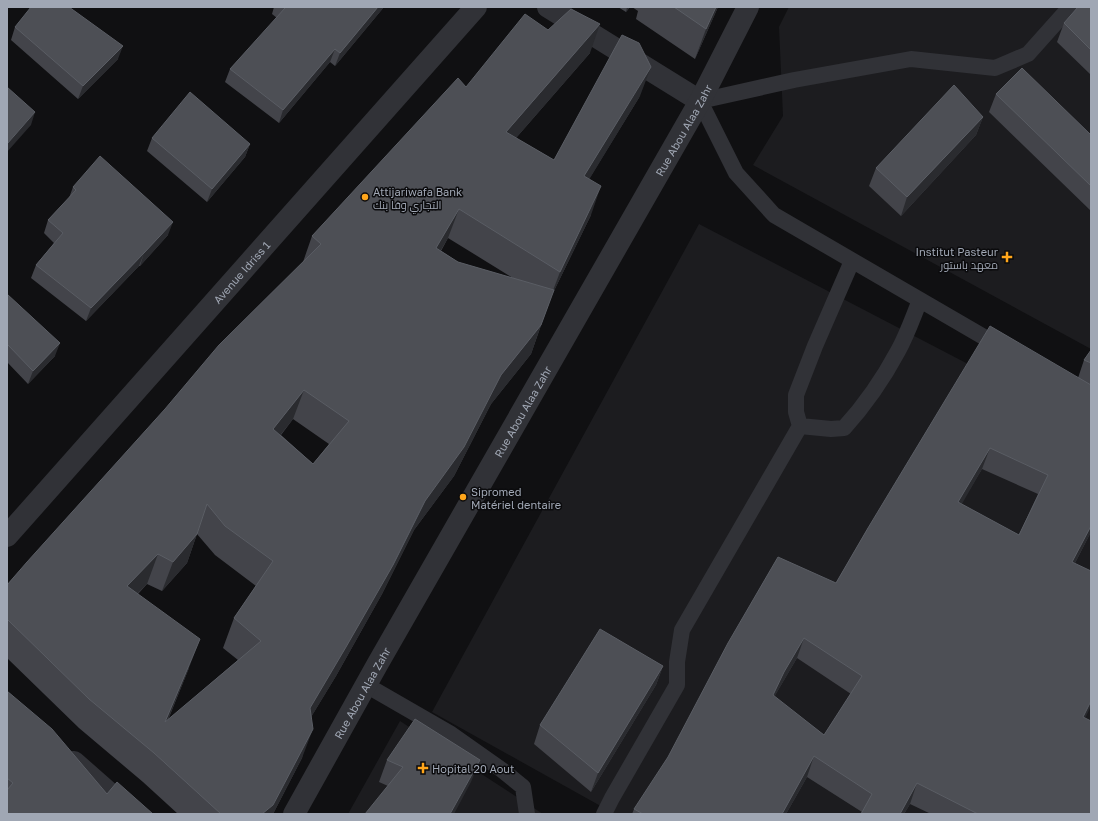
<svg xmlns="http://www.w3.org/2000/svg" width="1098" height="821" font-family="'Golos Text',Cairo,sans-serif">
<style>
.built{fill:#1c1c1f}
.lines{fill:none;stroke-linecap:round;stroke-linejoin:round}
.service{stroke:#313237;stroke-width:16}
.minor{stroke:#313237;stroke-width:22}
.tertiary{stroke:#313237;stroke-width:22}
.wall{fill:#43444a;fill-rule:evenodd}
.shaded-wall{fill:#2a2b2f}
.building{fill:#4d4f55;stroke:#5a5d64;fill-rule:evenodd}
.poi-dot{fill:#ffa61b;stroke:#0b0b0d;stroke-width:1.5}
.labels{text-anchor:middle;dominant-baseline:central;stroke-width:3;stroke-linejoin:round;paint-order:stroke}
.street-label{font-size:11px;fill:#a0a7b4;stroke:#0b0b0d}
.poi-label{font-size:11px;fill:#a0a7b4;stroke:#0b0b0d;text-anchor:start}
</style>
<rect width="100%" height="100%" fill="#101012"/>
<!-- built -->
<path class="built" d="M789,7H1091V349L753,165L783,116L779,27Z
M699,224L1091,428V814H615L432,712Z
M400,721L543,814H348Z"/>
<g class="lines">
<!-- service -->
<path class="service" d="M1001,347L774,215L736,173L700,101L794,80L911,59L995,68L1028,54L1070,7
M800,426L831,429L844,428C865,405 883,379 898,351C907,335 913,317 920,300
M366,685L451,734L502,770L523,787L527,814
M604,814L612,798L677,685V662L682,630L800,426L796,412V395L815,346L852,261"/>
<!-- minor -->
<g class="minor">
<path d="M548,7L700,101"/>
<path d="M74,762L133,814"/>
<path id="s1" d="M294,814L377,665L700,101L748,7"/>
</g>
<!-- tertiary -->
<path class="tertiary" id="s2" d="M7,536L476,7"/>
</g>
<!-- wall -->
<path class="wall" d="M274,7H384L335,66L330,62L279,123L225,82L230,69L277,18L272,14Z
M618,7H630L626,12Z
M632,7H718L695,59L636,19L638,11Z
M1091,7V75L1057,42L1064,23Z
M15,27L118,59L78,99L11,40Z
M548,30L590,53L516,138L554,160L640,96L589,179L591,215L551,297L531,354L491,404L454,476L414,530L382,594L336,676L311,717L302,758L273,814H178L143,782L79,728L7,658V585L303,262L312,236L466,87ZM448,238L513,278L458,262L441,251ZM293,419L329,444L313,464L281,435ZM197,534L215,555L256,586L234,618L223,648L238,660L168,720L189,668L138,594L147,584L162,591L187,563Z
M996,94L1091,135V211L989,112Z
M983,117L976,135L901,216L869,186L876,168Z
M152,138L250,144L245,157L207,202L147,151Z
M73,187L168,235L140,266H139L86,321L31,278L36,265L54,243L44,233L48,220L69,198Z
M7,294L55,356L28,384L7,362Z
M1091,350V532L1075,563L1091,814H931L910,804L904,814H861L862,812L807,777L786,814H632L634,809L836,583L868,528L1078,378L1084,360ZM982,469L1038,494L1019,535L961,504ZM797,658L851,694L824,735L774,697Z
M663,666L656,685L591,792L534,744L540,725Z
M7,691L107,794L7,814Z
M387,760L471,782L388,786L379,782Z"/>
<!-- shaded-wall -->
<path class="shaded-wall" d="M378,7H384L335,66L340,53Z
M627,7H630L626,12Z
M716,7H718L695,59L706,29Z
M600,24L590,53L496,161L506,132Z
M123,46L118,59L78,99L83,86Z
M335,49L330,62L279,123L283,110Z
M651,67L640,96L573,206L584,176Z
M35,112L31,125L7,152V144Z
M983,117L976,135L901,216L907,197Z
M250,144L245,157L207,202L212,189Z
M601,186L591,215L549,301L560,272Z
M459,209L448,238L425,277L436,248Z
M173,222L168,235L140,266L144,253Z
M144,253L139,266L86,321L91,308Z
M541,325L531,354L491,404L454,476L414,530L382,594L336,676L299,737L310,708L425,501L501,375Z
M60,343L55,356L28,384L33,371Z
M304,390L293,419L262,458L273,429Z
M990,448L982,469L951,523L958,502Z
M1091,526V532L1065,582L1072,562Z
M197,534L187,563L162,591L173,562Z
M158,554L147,584L116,615L127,586Z
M804,638L797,658L777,692L765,716L773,695L784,672Z
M200,639L189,668L155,751L165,722Z
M663,666L656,685L591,792L598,773Z
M1091,701V706L1076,737L1083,717Z
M313,729L302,758L273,814H262Z
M814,756L807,777L786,814H782Z
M480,760L471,782L454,814H450Z
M917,783L910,804L904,814H900Z"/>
<!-- building -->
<path class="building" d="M31,7H69L123,46L83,86L15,27Z
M284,7H378L340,53L335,49L283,110L230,69L285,8Z
M674,7H716L706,29Z
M1078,7H1091V50L1064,23Z
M571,9L600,24L506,132L554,160L622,35L639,43L651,67L584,176L601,186L560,272L459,209L436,248L458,262L554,290L541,325L501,375L464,447L425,501L393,565L346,647L310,708L313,729L273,805L262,814H221L154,753L89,699L7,619V585L27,562L165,409L219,345L321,244L312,236L458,78L466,87L525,14L548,30ZM304,390L349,421L313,464L273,429ZM207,504L225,526L273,561L234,618L261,641L165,722L200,639L127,586L158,554L173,562L197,534Z
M1022,68L1091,135V186L996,94Z
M954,85L983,117L907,197L876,168Z
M7,87L35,112L7,144Z
M190,92L250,144L212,189L152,138Z
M100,156L173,222L144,253L91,308L36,265L63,233L48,220L76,190L73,187Z
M7,294L60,343L33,371L7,344Z
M990,326L1091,385V526L1072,562L1091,571V701L1083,717L1091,721V814H978L917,783L900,814H861L872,794L814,756L782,814H643L634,809L668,757L728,643L778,557L836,583L868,528ZM990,448L1048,475L1019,535L958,502ZM804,638L862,676L824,735L773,695L784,672Z
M1091,350V363L1084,360Z
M600,629L663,666L598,773L540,725Z
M7,691L52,729L107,794L117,782L153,814H7V790L13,783L7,778Z
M415,719L480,760L450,814H365L403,767L387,760Z"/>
<!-- markers -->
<g class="poi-dot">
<circle cx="365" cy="197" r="4"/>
<path d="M1005 251h4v4h4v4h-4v4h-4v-4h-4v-4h4z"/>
<circle cx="463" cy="497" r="4"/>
<path d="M421 762h4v4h4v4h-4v4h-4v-4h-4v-4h4z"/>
</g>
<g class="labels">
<!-- street labels -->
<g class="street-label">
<text stroke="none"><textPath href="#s1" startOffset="787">Rue Abou Alaa Zahr</textPath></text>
<text stroke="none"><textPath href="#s2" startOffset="353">Avenue Idriss 1</textPath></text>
<text stroke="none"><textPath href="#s1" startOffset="463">Rue Abou Alaa Zahr</textPath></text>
<text stroke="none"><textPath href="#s1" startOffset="139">Rue Abou Alaa Zahr</textPath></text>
</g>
<!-- poi labels -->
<g class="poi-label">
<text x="373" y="191">Attijariwafa Bank<tspan x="373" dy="13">التجاري وفا بنك</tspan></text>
<text x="998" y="251" text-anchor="end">Institut Pasteur<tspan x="998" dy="13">معهد باستور</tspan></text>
<text x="471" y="491">Sipromed<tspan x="471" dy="13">Matériel dentaire</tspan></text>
<text x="432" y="768">Hopital 20 Aout</text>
</g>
</g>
<!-- border -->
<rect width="1098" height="821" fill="none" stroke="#a0a7b4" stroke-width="16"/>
</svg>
